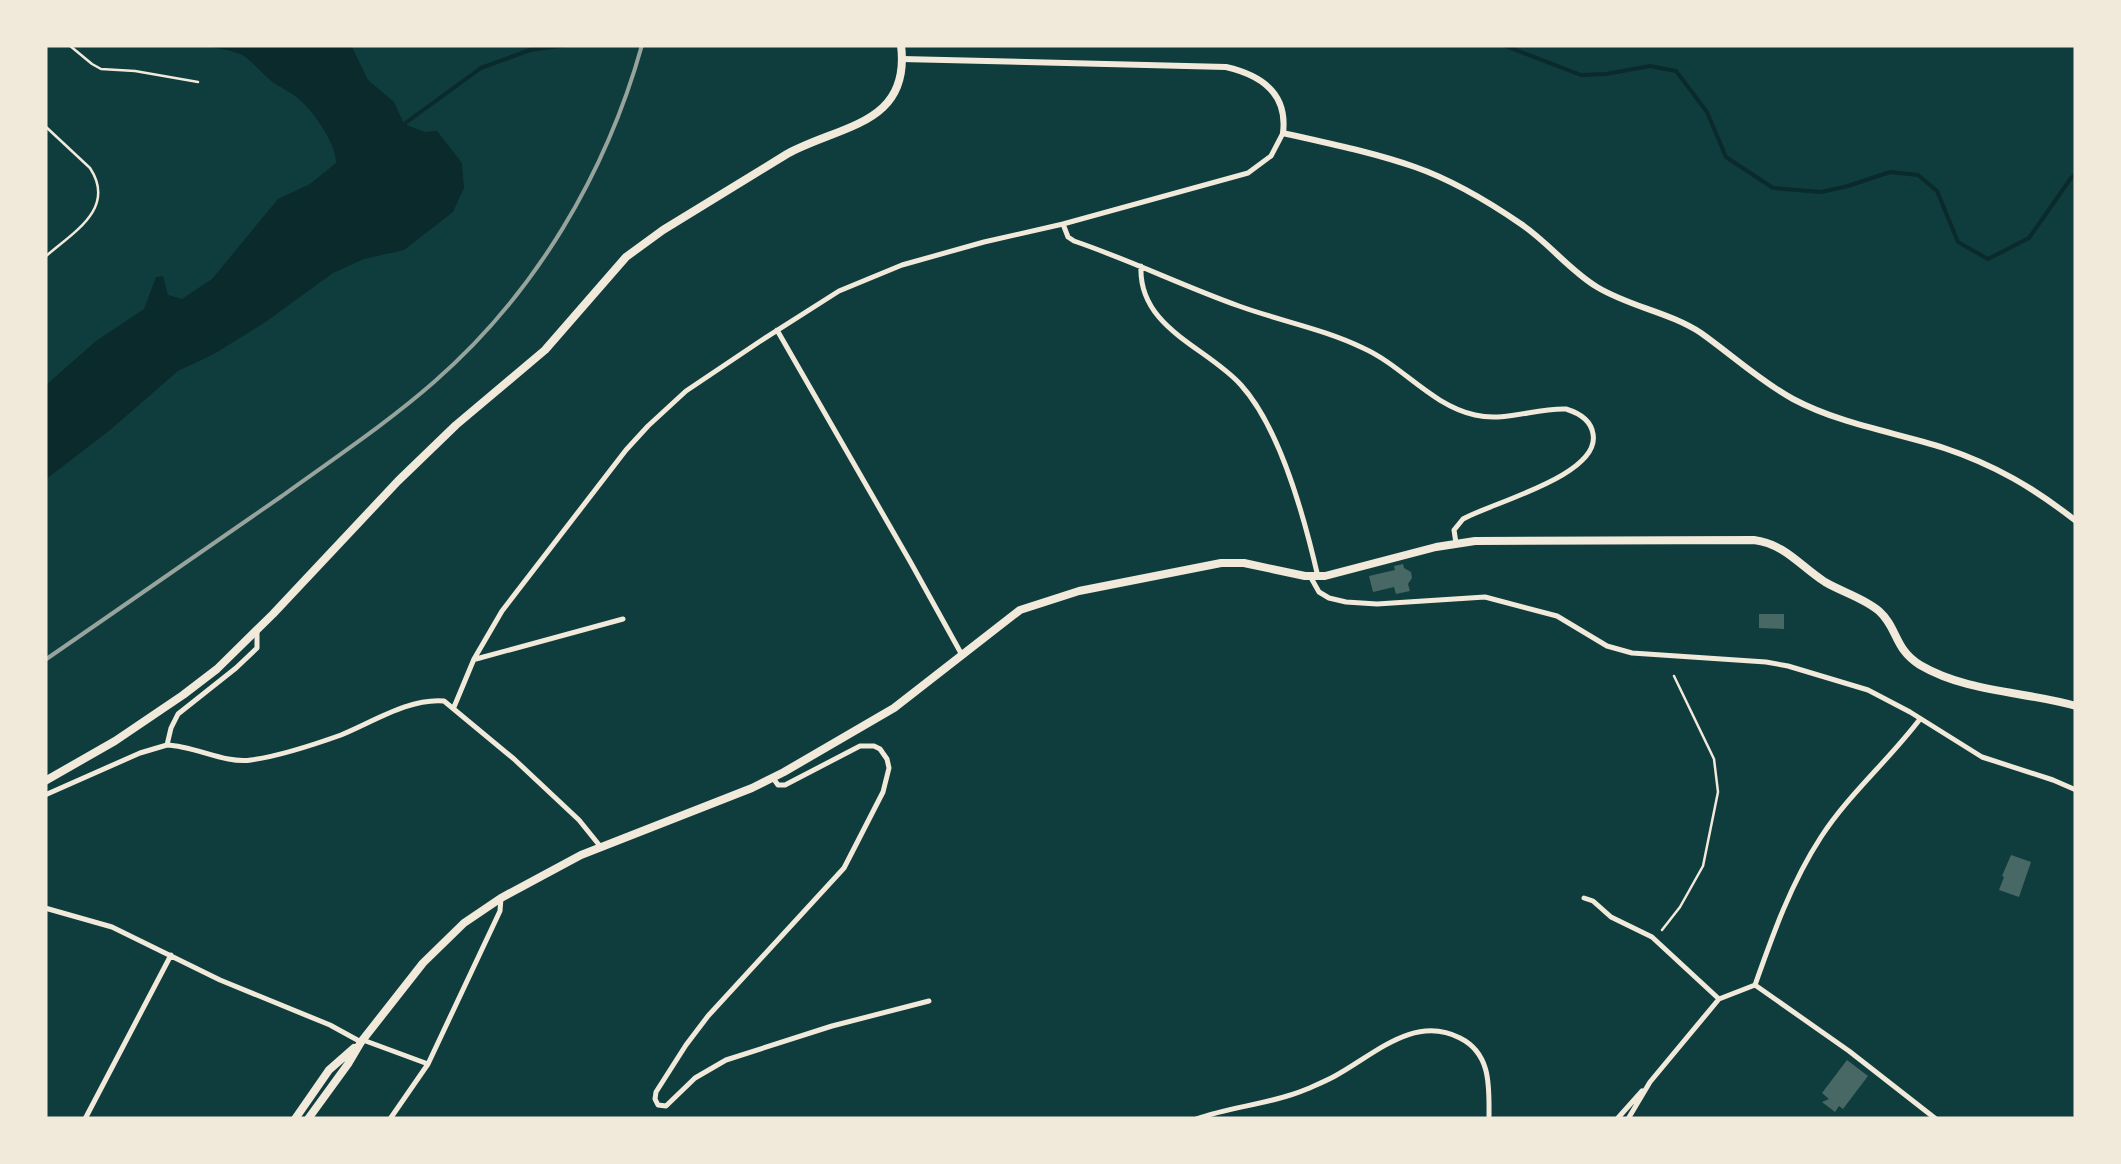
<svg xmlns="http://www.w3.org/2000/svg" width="2121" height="1164" font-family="'Source Sans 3',sans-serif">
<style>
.water{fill:#0a2a2b}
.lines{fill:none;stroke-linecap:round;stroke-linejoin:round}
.stream{stroke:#0a2a2b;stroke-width:4}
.building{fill:#486865}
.path{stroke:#f1e9da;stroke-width:2.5}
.minor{stroke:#f1e9da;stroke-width:5}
.tertiary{stroke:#f1e9da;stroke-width:6}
.secondary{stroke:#f1e9da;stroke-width:8}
.rail{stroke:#97a49c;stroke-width:4}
</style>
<rect width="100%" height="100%" fill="#0f3d3e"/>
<!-- water -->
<path class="water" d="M206,45H351L368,80L394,102L404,124L425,132L437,131L462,163L464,188L453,212L404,250L364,259L333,273L264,323L214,354L178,371L110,430L45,480V386L96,341L144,309L156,277L163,276L168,295L182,299L212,279L278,199L310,184L336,163C337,146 314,112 301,101C294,94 283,89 274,83C263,75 255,64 244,56C232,49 218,50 206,45Z"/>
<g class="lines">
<!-- stream -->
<path class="stream" d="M1503,45L1581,75L1606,74L1650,66L1676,71L1707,112L1726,157L1773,188L1821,192L1848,186L1890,172L1918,175L1937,191L1958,242L1988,259L2029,238L2071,178L2076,174
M404,124L481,68L530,50L567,45"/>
</g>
<!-- building -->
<path class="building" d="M1403,564L1404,568L1411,572L1412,578L1408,584L1410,591L1396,594L1394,587L1373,592L1369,576L1395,570L1394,566Z
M1759,614H1784V629L1759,628Z
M2011,855L2031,862L2019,897L1999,890L2004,877L2002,876Z
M1847,1060L1868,1076L1843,1109L1839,1106L1835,1112L1822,1102L1829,1099L1822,1093Z"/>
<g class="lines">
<!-- path -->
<path class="path" d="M69,45L92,64L101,69L135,71L198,82
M45,126L90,168C117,209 72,233 45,257
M1662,930L1680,907L1703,866L1718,792L1714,759L1674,676"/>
<!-- minor -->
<path class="minor" d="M1063,224L1068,237L1074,241C1130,260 1183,286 1239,306C1280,321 1324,329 1363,348C1403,366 1431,405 1475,415C1506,422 1535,408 1566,409C1579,413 1591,420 1593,434C1601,475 1491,503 1463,519L1454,530L1456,543
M1141,266C1138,328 1207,347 1241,385C1280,428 1305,520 1318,577
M777,330L911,563L962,655
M1310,576L1319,592L1329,598L1346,602L1377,604L1485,597L1557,616L1607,646L1632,653L1766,662L1788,666L1868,690L1910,712L1982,757L2053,780L2076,790
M257,631V648L236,668L178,714L171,728L167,745C195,746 225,764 251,760C281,756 313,745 341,735C373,722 409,698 444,701L514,759L579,820L600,846
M476,659L623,619
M454,707L474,659L502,611L626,450L648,426L686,391L759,342L839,291L902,265L984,242L1063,224L1248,173L1271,156L1283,133
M773,778L778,785H785L860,746H874L880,749L887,759L889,768L883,792L844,868L708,1016L686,1045L656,1092L655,1099L658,1105L666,1106L695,1078L726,1060L832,1026L929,1001
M45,795L140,753L167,745
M1584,898L1593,901L1611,917L1652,937L1719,999
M45,908L112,927L220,980L330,1025L361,1042
M1755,985C1773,934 1791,883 1821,837C1849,794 1889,760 1920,719
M1755,985L1849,1051L1936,1119
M363,1040L428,1064
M85,1119L171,955
M390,1119L428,1064L500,911L501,898
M1196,1119C1233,1106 1272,1104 1307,1089C1316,1085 1326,1081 1335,1076C1374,1055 1414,1014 1460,1038C1492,1054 1489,1088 1489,1119
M1617,1119L1642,1091
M1628,1119L1650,1082L1719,999L1755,985"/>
<!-- tertiary -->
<path class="tertiary" d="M902,59L1226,67C1261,75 1288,93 1283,133C1327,143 1372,152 1415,167C1452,180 1489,202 1521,224C1549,243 1569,270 1597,287C1630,307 1669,312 1701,333C1732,355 1760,381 1793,399C1840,424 1894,432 1944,448C1995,465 2034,488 2076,521"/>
<!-- secondary -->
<path class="secondary" d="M45,781L115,741L183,695L217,669L273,614L398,481L456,425L545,350L626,257L663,230L787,154C840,125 911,125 901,45
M295,1119L329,1070L354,1048
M308,1119L348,1064L361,1042L423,963L464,923L501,898L581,855L752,788L784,772L894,708L1020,610L1079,591L1221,563H1244L1305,576H1325L1436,547L1475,541L1754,540C1785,544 1800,566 1825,582C1842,592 1864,598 1879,611C1898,628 1894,649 1920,665C1968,693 2024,691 2076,706"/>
<!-- rail -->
<path class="rail" d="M45,660C124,605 203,551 282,496C333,459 386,424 434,382C535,294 606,174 642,45"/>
</g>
<!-- border -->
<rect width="2121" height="1164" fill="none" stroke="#f1e9da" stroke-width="95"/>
</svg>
